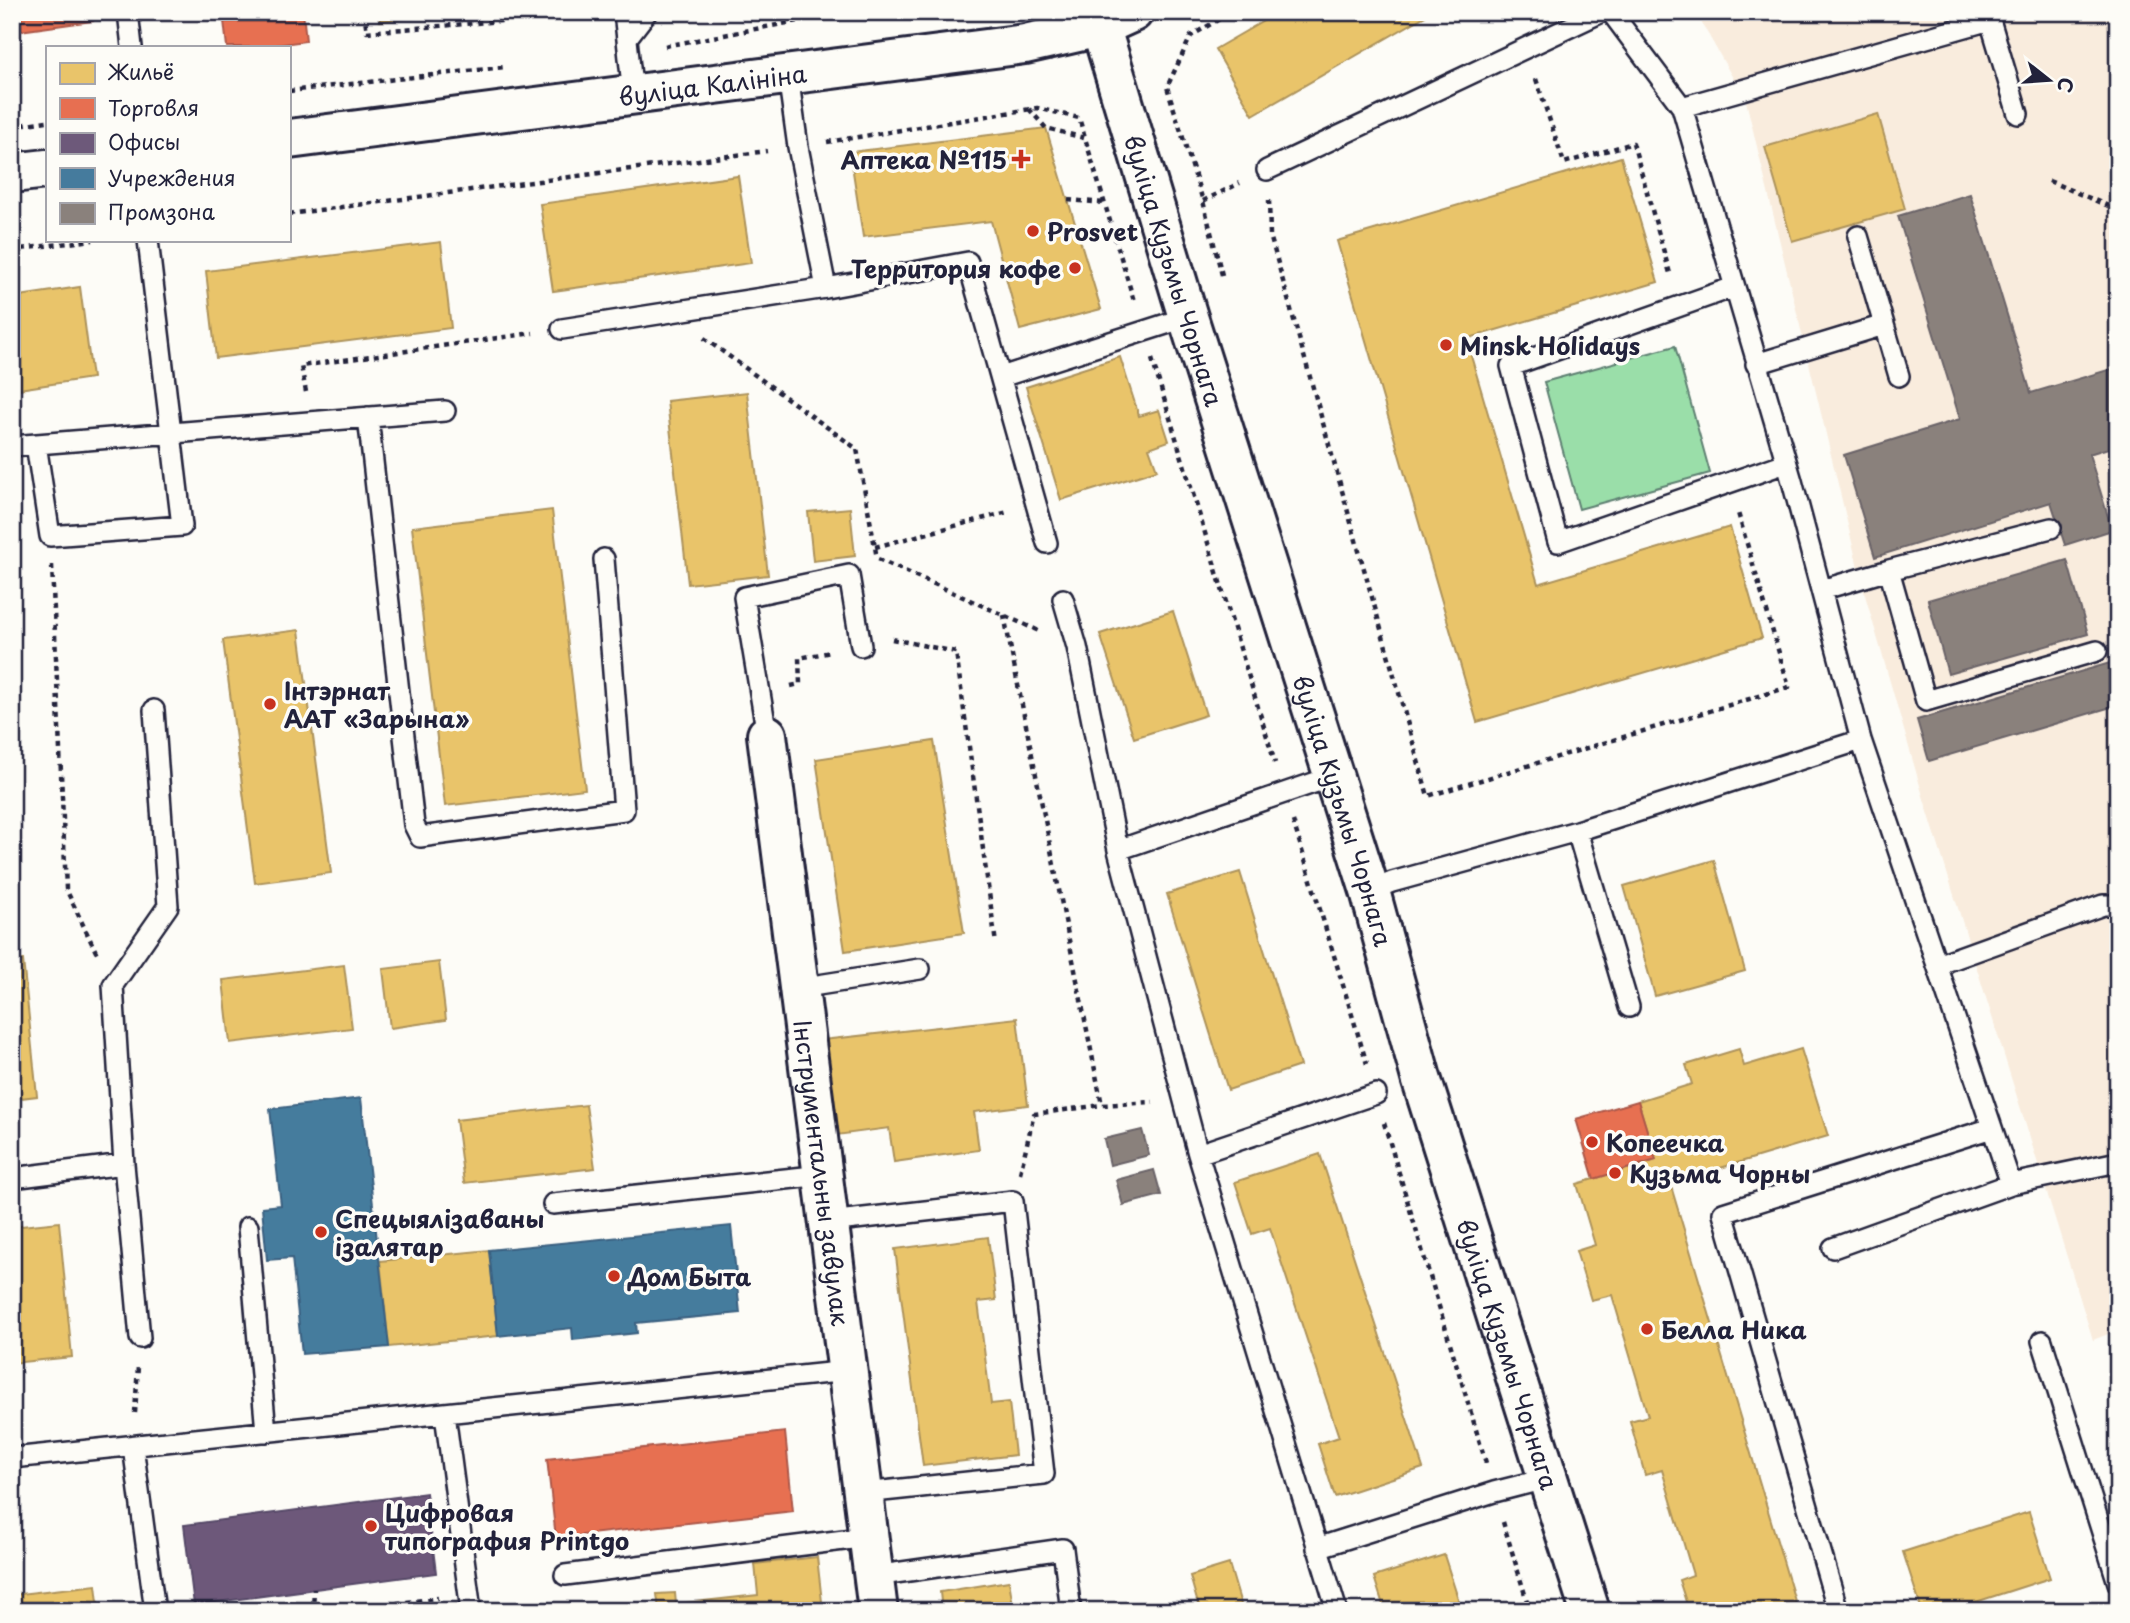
<svg xmlns="http://www.w3.org/2000/svg" width="2130" height="1623" font-family="'Playpen Sans',sans-serif">
<style>
.built{fill:#f9ecdd}
.green{fill:#9adea9;stroke:#5e8072;stroke-width:2}
.homes{fill:#e9c46a;stroke:#ad935c;stroke-width:2}
.shops{fill:#e76f51;stroke:#ac584a;stroke-width:2}
.offices{fill:#6d597a;stroke:#564867;stroke-width:2}
.public{fill:#457b9d;stroke:#3a6080;stroke-width:2}
.industry{fill:#8a817c;stroke:#6b6468;stroke-width:2}
.lines{fill:none;stroke-linecap:round;stroke-linejoin:round}
.service-casing{stroke:#22223b;stroke-width:24}
.minor-casing{stroke:#22223b;stroke-width:44}
.secondary-casing{stroke:#22223b;stroke-width:44}
.path{stroke:#22223b;stroke-width:4.5;stroke-dasharray:5 5;stroke-linecap:butt}
.service{stroke:#fdfcf7;stroke-width:19}
.minor{stroke:#fdfcf7;stroke-width:38}
.secondary{stroke:#fdfcf7;stroke-width:38}
.poi-dot{fill:#c8321e;stroke:#fdfcf7;stroke-width:2.5}
.labels{text-anchor:middle;dominant-baseline:central;stroke-width:7;stroke-linejoin:round;paint-order:stroke}
.street-label{font-size:24px;fill:#22223b;stroke:#fdfcf7}
.poi-label{font-size:24px;font-weight:bold;fill:#22223b;stroke:#fdfcf7;text-anchor:start}
</style>
<rect width="100%" height="100%" fill="#fdfcf7"/>
<filter id="ink" filterUnits="userSpaceOnUse"><feTurbulence type="fractalNoise" baseFrequency=".0143" numOctaves="2"/><feDisplacementMap in="SourceGraphic" scale="14" xChannelSelector="R" yChannelSelector="G"/><feConvolveMatrix kernelMatrix="1 2 1 2 8 2 1 2 1" color-interpolation-filters="sRGB"/></filter>
<g filter="url(#ink)">
<!-- built -->
<path class="built" d="M1716,12H2118V1330L2093,1340L1923,796L1863,588L1746,101L1700,20Z"/>
<!-- green -->
<path class="green" d="M1675,346L1710,473L1579,509L1544,382Z"/>
<!-- homes -->
<path class="homes" d="M379,12H470L380,21Z
M1279,12H1432L1253,115L1215,49Z
M1878,114L1905,209L1792,241L1765,147Z
M1046,128L1101,309L1020,330L991,221L863,237L850,152Z
M1621,157L1658,282L1466,339L1502,461L1538,584L1730,527L1762,638L1477,722L1337,241Z
M738,176L751,263L553,291L540,204Z
M441,242L451,328L216,358L206,271Z
M80,287L92,378L12,390V297Z
M1120,357L1139,416L1159,410L1169,441L1149,448L1157,470L1061,500L1026,387Z
M747,392L768,575L688,584L667,401Z
M850,508L855,556L813,561L808,512Z
M552,510L585,789L445,806L412,527Z
M1173,611L1206,715L1134,738L1100,634Z
M299,630L331,873L255,883L223,640Z
M934,741L964,933L845,951L816,759Z
M1714,860L1745,971L1655,996L1624,886Z
M1240,872L1300,1066L1228,1090L1167,894Z
M23,960L37,1096L12,1099V961Z
M439,962L446,1020L390,1028L383,969Z
M344,965L352,1028L230,1043L223,980Z
M1017,1018L1028,1105L974,1112L979,1150L894,1162L889,1128L837,1135L823,1040Z
M1739,1049L1744,1066L1801,1049L1828,1136L1670,1183L1798,1611H1689L1679,1580L1693,1575L1662,1470L1645,1475L1630,1421L1648,1416L1612,1295L1591,1300L1576,1251L1595,1245L1577,1184L1656,1160L1638,1101L1692,1084L1686,1065Z
M586,1105L595,1168L464,1183L456,1120Z
M1320,1154L1423,1468L1335,1497L1318,1444L1339,1437L1270,1228L1252,1234L1235,1182Z
M59,1222L72,1357L12,1363V1227Z
M988,1237L996,1300L978,1302L991,1404L1009,1402L1015,1455L923,1466L895,1249Z
M489,1250L498,1336L389,1347L380,1261Z
M2029,1512L2050,1578L1948,1611H1922L1903,1552Z
M1444,1555L1462,1611H1385L1374,1577Z
M817,1557L823,1611H657L659,1610L657,1594L675,1593L676,1604L758,1595L755,1564Z
M1229,1564L1243,1611H1200L1190,1576Z
M1009,1581L1014,1611H942L940,1592Z
M96,1585L99,1611H12V1595Z"/>
<!-- shops -->
<path class="shops" d="M12,12H92L93,21L12,32Z
M223,12H303L306,41L260,47H227Z
M1638,1101L1656,1160L1594,1179L1576,1119Z
M785,1432L793,1511L556,1538L547,1459Z"/>
<!-- offices -->
<path class="offices" d="M426,1493L436,1573L194,1605L184,1525Z"/>
<!-- public -->
<path class="public" d="M361,1098L389,1347L302,1354L292,1258L267,1260L262,1207L281,1205L270,1109Z
M731,1226L740,1313L636,1323L637,1333L573,1340L572,1328L498,1336L489,1250Z"/>
<!-- industry -->
<path class="industry" d="M1970,194L2031,393L2118,367V445L2089,454L2112,530L2065,545L2051,502L1875,557L1844,455L1960,419L1898,216Z
M2067,560L2088,634L1948,674L1928,600Z
M2110,663L2118,688V705L1929,761L1917,720Z
M1142,1130L1149,1155L1110,1165L1104,1139Z
M1154,1170L1161,1195L1123,1205L1116,1180Z"/>
<g class="lines">
<!-- service casing -->
<g class="service-casing">
<path id="service" d="M128,12L132,47
M624,12L633,95
M1611,12L1682,107L1792,481L1861,740L2011,1184
M627,38L647,12
M788,75L798,147L826,288L968,262L1047,543
M1682,107L1990,20L2018,114
M1267,170L1602,12
M1858,236L1899,376
M1734,287L1511,366L1558,542L1786,463
M562,329L826,288
M1756,364L1884,325
M1001,377L1188,317
M368,417L414,825L420,837L624,810L604,559
M36,444L50,536L182,526L148,240
M12,446L445,411
M2051,528L1889,570L1926,701L2097,651
M1821,590L1889,570
M1063,599L1077,647L1118,850L1198,1154
M767,735L744,597L849,575L861,646
M1577,831L1629,1007
M1118,850L1334,776
M1370,891L1392,882L1577,831L1861,740
M1937,965L2103,905H2118
M799,988L920,969
M12,1178L124,1164
M553,1204L823,1175
M829,1222L1013,1201L1044,1474L864,1493
M248,1227L266,1432
M1833,1248L2011,1184L2118,1162
M140,1338L124,1164L113,985L168,906L154,710
M2042,1341L2118,1583
M445,1414L471,1611
M133,1446L155,1611
M12,1458L848,1371
M1317,1548L1494,1492L1549,1478
M565,1575L868,1537
M874,1576L1063,1549L1071,1611
M1337,1611L1198,1154L1376,1094
M1838,1611L1723,1213L1992,1128"/>
</g>
<!-- minor casing -->
<g class="minor-casing">
<g id="minor">
<path id="s1" d="M767,735L878,1611"/>
</g>
</g>
<!-- secondary casing -->
<g class="secondary-casing">
<g id="secondary">
<path id="s2" d="M1096,12L1188,317L1370,891L1421,1078L1590,1611"/>
<path id="s3" d="M289,139L1025,44L1100,27L1133,12"/>
<path d="M12,173L47,169"/>
</g>
</g>
<!-- path -->
<path class="path" d="M364,12L367,32L525,19L536,12
M665,46L846,12
M1536,79L1564,163L1633,143L1671,277
M289,91L504,67
M1029,109L1046,128L1084,138
M12,126L47,121
M827,142L1037,108L1079,118L1134,301
M2049,181L2118,210
M1068,200L1105,203
M1269,200L1270,235L1428,796L1789,687L1738,513
M1203,201L1240,183
M289,214L767,151
M12,250L93,240
M1222,275L1203,201L1167,87L1191,36L1231,12
M704,338L857,449L877,558
M1152,359L1275,763
M306,392L301,366L533,333
M875,547L1008,512
M878,559L1039,631
M52,565L66,889L97,954
M1004,615L1102,1105
M892,639L956,652L996,944
M791,686L800,684L799,658L831,652
M1293,821L1367,1064
M1384,1123L1486,1463
M1020,1173L1034,1114L1102,1105L1153,1102
M135,1413L138,1366
M1503,1522L1530,1611
M313,1611L314,1589
M337,1611L438,1598"/>
<!-- service -->
<use href="#service" class="service"/>
<!-- minor -->
<use href="#minor" class="minor"/>
<!-- secondary -->
<use href="#secondary" class="secondary"/>
</g>
</g>
<!-- markers -->
<g class="poi-dot">
<path d="M1017.5 148.5h7v7h7v7h-7v7h-7v-7h-7v-7h7z"/>
<circle cx="1033" cy="231" r="7"/>
<circle cx="1075" cy="268" r="7"/>
<circle cx="1446" cy="345" r="7"/>
<circle cx="270" cy="704" r="7"/>
<circle cx="1592" cy="1142" r="7"/>
<circle cx="1615" cy="1173" r="7"/>
<circle cx="321" cy="1232" r="7"/>
<circle cx="614" cy="1276" r="7"/>
<circle cx="1647" cy="1329" r="7"/>
<circle cx="371" cy="1526" r="7"/>
</g>
<g class="labels">
<!-- street labels -->
<g class="street-label">
<text stroke="none"><textPath href="#s3" startOffset="427">вуліца Калініна</textPath></text>
<text stroke="none"><textPath href="#s2" startOffset="270">вуліца Кузьмы Чорнага</textPath></text>
<text stroke="none"><textPath href="#s2" startOffset="836">вуліца Кузьмы Чорнага</textPath></text>
<text stroke="none"><textPath href="#s1" startOffset="441">Інструментальны завулак</textPath></text>
<text stroke="none"><textPath href="#s2" startOffset="1404">вуліца Кузьмы Чорнага</textPath></text>
</g>
<!-- poi labels -->
<g class="poi-label">
<text x="1007" y="159" text-anchor="end">Аптека №115</text>
<text x="1047" y="231">Prosvet</text>
<text x="1061" y="268" text-anchor="end">Территория кофе</text>
<text x="1460" y="345">Minsk Holidays</text>
<text x="284" y="690">Інтэрнат<tspan x="284" dy="28">ААТ «Зарына»</tspan></text>
<text x="1606" y="1142">Копеечка</text>
<text x="1629" y="1173">Кузьма Чорны</text>
<text x="335" y="1218">Спецыялізаваны<tspan x="335" dy="28">ізалятар</tspan></text>
<text x="628" y="1276">Дом Быта</text>
<text x="1661" y="1329">Белла Ника</text>
<text x="385" y="1512">Цифровая<tspan x="385" dy="28">типография Printgo</tspan></text>
</g>
</g>
<!-- margin -->
<rect width="2130" height="1623" fill="none" stroke="#fdfcf7" stroke-width="42"/>
<rect x="21" y="21" width="2088" height="1581" fill="none" stroke="#22223b" stroke-width="2.5" filter="url(#ink)"/>
<!-- legend -->
<rect x="46" y="46" width="245" height="196" fill="#fdfcf7" stroke="#a5a5ac" stroke-width="2"/>
<rect x="60" y="63" width="35" height="21" fill="#e9c46a" stroke="#a5a5ac" stroke-width="2"/>
<text x="108" y="80" font-size="21" fill="#22223b">Жильё</text>
<rect x="60" y="98" width="35" height="21" fill="#e76f51" stroke="#a5a5ac" stroke-width="2"/>
<text x="108" y="116" font-size="21" fill="#22223b">Торговля</text>
<rect x="60" y="133" width="35" height="21" fill="#6d597a" stroke="#a5a5ac" stroke-width="2"/>
<text x="108" y="150" font-size="21" fill="#22223b">Офисы</text>
<rect x="60" y="168" width="35" height="21" fill="#457b9d" stroke="#a5a5ac" stroke-width="2"/>
<text x="108" y="186" font-size="21" fill="#22223b">Учреждения</text>
<rect x="60" y="203" width="35" height="21" fill="#8a817c" stroke="#a5a5ac" stroke-width="2"/>
<text x="108" y="220" font-size="21" fill="#22223b">Промзона</text>
<!-- north arrow -->
<g transform="translate(2049 80) rotate(107)" stroke="#fdfcf7" stroke-width="5" paint-order="stroke">
<path d="M0-5L12 26L0 18L-12 26Z" fill="#22223b"/>
<text y="-10" font-size="19" font-weight="bold" text-anchor="middle" fill="#22223b">С</text>
</g>
</svg>
